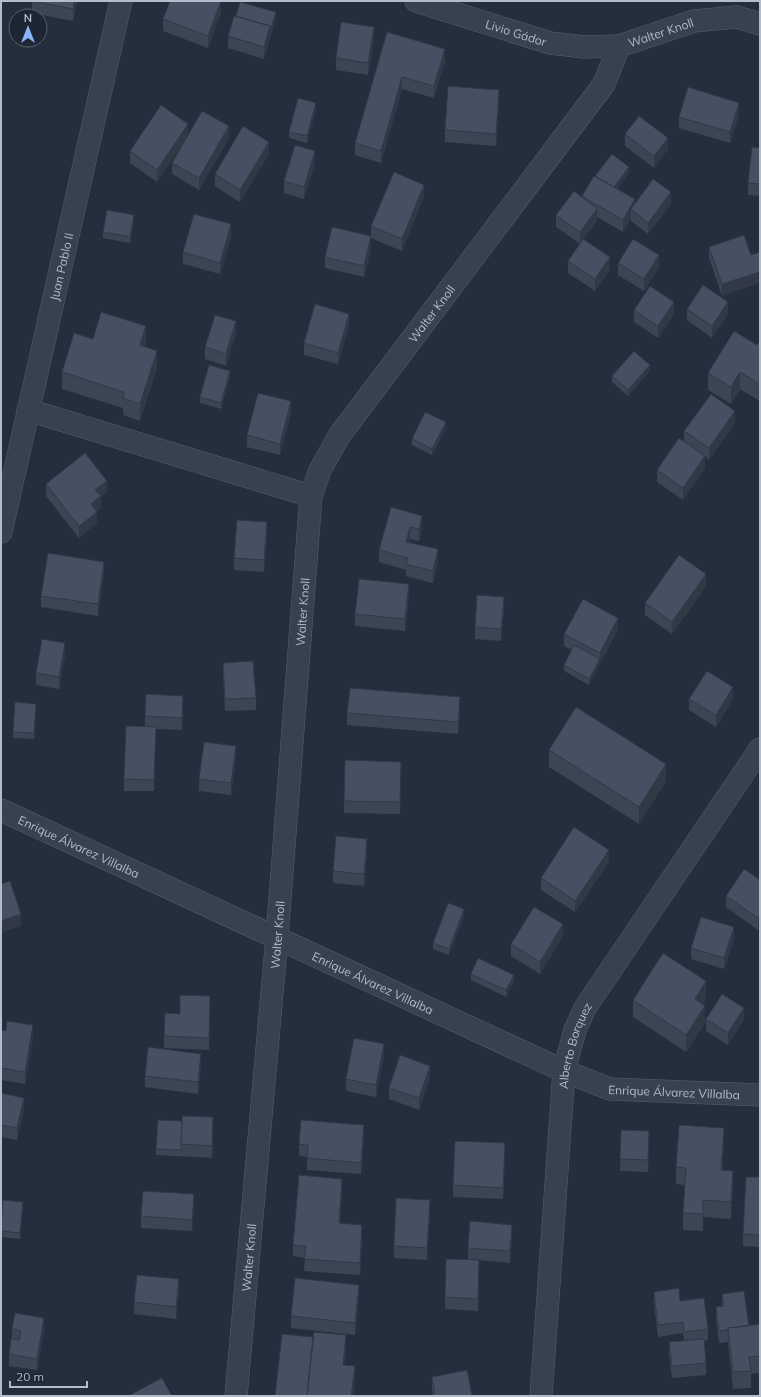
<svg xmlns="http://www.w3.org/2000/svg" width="761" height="1397" font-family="Mulish,sans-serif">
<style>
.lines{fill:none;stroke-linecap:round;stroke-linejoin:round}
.street-casing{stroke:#565f6c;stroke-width:23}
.street{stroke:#38414e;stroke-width:22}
.wall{fill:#3b4654}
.shaded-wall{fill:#303945}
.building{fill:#455162;stroke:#303945}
.labels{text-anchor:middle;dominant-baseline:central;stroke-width:3.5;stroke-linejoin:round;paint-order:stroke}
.street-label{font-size:12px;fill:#b4bcc9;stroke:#1d2633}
</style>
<rect width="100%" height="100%" fill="#242f3e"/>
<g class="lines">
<!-- street casing -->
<g class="street-casing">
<g id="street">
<path id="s1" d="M416,1L550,43L584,47L619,46"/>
<path d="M28,410L311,496"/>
<path id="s2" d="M1,532L121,1"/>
<path id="s3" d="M1,810L564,1071L610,1089L760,1095"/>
<path id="s4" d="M236,1396L277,937L311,496L320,470L339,436L604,84L619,46L694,21L737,17L760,24"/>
<path id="s5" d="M541,1396L564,1071L575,1030L585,1008L760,749"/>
</g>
</g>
<!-- street -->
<use href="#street" class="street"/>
</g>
<!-- wall -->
<path class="wall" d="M32,1H77L73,21L32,13Z
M221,13L208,48L163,31V19Z
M276,18L264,59L228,48V36Z
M387,32L445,61L434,98L402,89L381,163L355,155V143Z
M374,39L368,75L336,70V58Z
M499,102L496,146L445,142V130Z
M316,109L307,143L289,138V132Z
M739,115L730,143L679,128V117Z
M625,134L668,149L654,168L625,146Z
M188,135L229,138L199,190L172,174V163L185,141L157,182L130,163V151Z
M760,148V196L748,195V183Z
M269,154L240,202L215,186V174Z
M315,163L304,199L284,193V181Z
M629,173L617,189L635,203L671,204L648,234L631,221V218L623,232L597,217V221L583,239L610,269L595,291L568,273V261L580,244L556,227V215L582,197V196L595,176Z
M424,196L402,251L371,238V226Z
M134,221L130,243L103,238V232Z
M231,236L220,274L183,264V252Z
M709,247L751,255L722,296L709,258Z
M371,248L364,277L325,268V257Z
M618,263L659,267L644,291L618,275Z
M687,309L728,314L712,338L687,320Z
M634,310L674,314L658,338L634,322Z
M349,326L338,364L304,355V343Z
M236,333L226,366L205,359V347Z
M93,339L146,343L144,347L157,368L140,421L123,415V408L62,389V372Z
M760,340V401L740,389L731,404L708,390V373L757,345Z
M650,371L628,396L612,382V376Z
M230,377L221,409L200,403V397Z
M291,413L280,455L247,447V435Z
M735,423L709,460L705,457V468L683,500L657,482V470L684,442V431Z
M446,428L432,455L412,445V439Z
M46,484L107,492L101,497V508L97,511V523L79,538L46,496Z
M391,507L422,528L419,541L410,539L409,543L438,561L433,583L406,576V570L379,562V550Z
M267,534L264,572L234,570V558Z
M104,573L98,616L41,607V596Z
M706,586L672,634L645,615V603Z
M409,596L405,631L355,626V614Z
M504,609L501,641L475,639V627Z
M618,629L589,685L564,671V665L572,650L564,646V634Z
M65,655L59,689L36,685V673Z
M223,663L256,698V710L225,711L223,675Z
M689,699H733L716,727L689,710Z
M183,707L182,730L156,729L154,791H124V779L145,726V716Z
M460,709L458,734L347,725V713Z
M36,710L34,739L13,738V732Z
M549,750L666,781L639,824L549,767Z
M236,758L231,795L199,791V779Z
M401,774L400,814L344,813V801Z
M367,851L364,886L333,883V871Z
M609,862L575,912L541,890V878Z
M760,880V927L758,930L726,907V896Z
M464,915L449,955L433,949V943Z
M563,936L540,974L511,956V944Z
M734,939L724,969L691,959V948Z
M471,974L514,981L506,997L471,980Z
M706,998L703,1004L705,1023L686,1052L633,1017V1000Z
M210,1008L209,1050L164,1048V1036Z
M706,1019H744L728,1045L706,1031Z
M1,1030L33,1037L25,1084L1,1080Z
M384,1056L376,1097L346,1091V1079Z
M201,1065L198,1094L145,1087V1076Z
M430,1078L419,1110L389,1099V1088Z
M1,1093L24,1110L17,1140L1,1137Z
M213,1129L212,1158L156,1155V1149Z
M621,1130L649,1143L648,1172L620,1171Z
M364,1137L361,1174L307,1170V1157L299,1156V1144Z
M724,1145L722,1170L733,1188L731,1219L703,1217V1231L683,1230V1213L685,1185L676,1184V1167Z
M505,1155L503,1199L453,1197V1185Z
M760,1177V1247L743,1246V1234Z
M342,1190L340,1223L362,1236L360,1275L304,1271L305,1258L293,1256V1245Z
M194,1206L192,1231L141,1228V1216Z
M23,1208L20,1239L1,1237V1222Z
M430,1212L427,1260L394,1258V1246Z
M512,1237L510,1263L468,1259V1248Z
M479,1272L478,1311L445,1309V1297Z
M179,1291L176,1319L134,1314V1302Z
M654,1292L680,1301L708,1329V1340L704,1341L706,1363V1375L672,1378L669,1354V1342L684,1341L683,1333L658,1337L654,1304Z
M722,1294L749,1326L760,1324V1373L751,1374V1388L733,1389L728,1342L719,1343L716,1319V1307L722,1306Z
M359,1296L355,1335L291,1328V1316Z
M12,1329L44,1330L37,1370L9,1366V1354L12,1339Z
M432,1377L472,1396H433L432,1389Z"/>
<!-- shaded-wall -->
<path class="shaded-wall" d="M74,1H77L73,21V9Z
M221,1V13L208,48V36Z
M276,12V18L270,38V32Z
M270,26V38L264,59V47Z
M374,27V39L368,75V63Z
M445,49V61L434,98V86Z
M402,77V89L381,163V151Z
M499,90V102L496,146V134Z
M316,103V109L307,143V136Z
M739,103V115L730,143V132Z
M188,124V136L157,182V170Z
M229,126V138L199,190V178Z
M668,138V149L654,168V156Z
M269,142V154L240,202V190Z
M315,151V163L304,199V187Z
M629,167V173L612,196V190Z
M424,185V196L402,251V239Z
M671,192V204L648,234V223Z
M635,199V211L631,209V218L623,232V220Z
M597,209V221L580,244V232Z
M134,215V221L130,243V237Z
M231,224V236L220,274V263Z
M371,236V248L364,277V266Z
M659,255V267L644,291V279Z
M610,257V269L595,291V279Z
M760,272V283L722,296V284Z
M674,302V314L658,338V326Z
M728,302V314L712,338V326Z
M349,314V326L338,364V353Z
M236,321V333L226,366V354Z
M146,326V343L140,362V345Z
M157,351V368L140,421V404Z
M650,365V371L628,396V390Z
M230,371V377L221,409V403Z
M740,372V389L731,404V387Z
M291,401V413L280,455V444Z
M735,411V423L709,460V448Z
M446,422V428L432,455V449Z
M705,456V468L683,500V488Z
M107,481V492L101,497V508L91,516V504L95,490Z
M97,512V523L79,538V526Z
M422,516V528L419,541V529Z
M267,522V534L264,572V560Z
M410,527V539L406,554V542Z
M438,549V561L433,583V571Z
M104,562V573L98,616V604Z
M706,574V586L672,634V622Z
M409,584V596L405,631V619Z
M504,597V609L501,641V629Z
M618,618V629L589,685V679L600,659V653Z
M65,643V655L59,689V677Z
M733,687V699L716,727V715Z
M183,696V707L182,730V718Z
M460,697V709L458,734V722Z
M36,704V710L34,739V733Z
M156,727V738L154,791V780Z
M236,746V758L231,795V783Z
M666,764V781L639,824V807Z
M367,839V851L364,886V874Z
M609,850V862L575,912V901Z
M464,909V915L449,955V949Z
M21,914V926L1,933V921Z
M760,915V927L758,930V918Z
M563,924V936L540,974V962Z
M734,927V939L724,969V958Z
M514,975V981L506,997V990Z
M706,981V998L695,1016V999Z
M210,996V1008L209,1050V1038Z
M705,1006V1023L686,1052V1035Z
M744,1008V1019L728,1045V1033Z
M33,1025V1037L25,1084V1072Z
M384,1044V1056L376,1097V1085Z
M201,1054V1065L198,1094V1082Z
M430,1066V1078L419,1110V1098Z
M24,1098V1110L17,1140V1128Z
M213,1117V1129L212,1158V1146Z
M364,1125V1137L361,1174V1163Z
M724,1128V1145L721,1187V1170Z
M505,1143V1155L503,1199V1188Z
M733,1171V1188L731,1219V1202Z
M342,1179V1190L339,1235V1223Z
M194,1194V1206L192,1231V1220Z
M430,1200V1212L427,1260V1248Z
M23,1202V1208L20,1239V1233Z
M362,1225V1236L360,1275V1263Z
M512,1225V1237L510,1263V1251Z
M479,1260V1272L478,1311V1299Z
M179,1279V1291L176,1319V1307Z
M359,1285V1296L355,1335V1323Z
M44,1318V1330L37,1370V1359Z
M346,1335V1352L343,1382V1365Z
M355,1366V1383L353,1396H351Z"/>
<!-- building -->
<path class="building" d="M32,1H74L73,9Z
M170,1H221L208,36L163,19Z
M240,2L276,12L270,32V26L236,16Z
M234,16L270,26L264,47L228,36Z
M341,22L374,27L368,63L336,58Z
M387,32L445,49L434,86L402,77L381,151L355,143Z
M448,86L499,90L496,134L445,130Z
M688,87L739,103L730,132L679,117Z
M298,98L316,103L307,136L289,132Z
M161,105L188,124L157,170L130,151Z
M202,111L229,126L199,178L172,163Z
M639,116L668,138L654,156L625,134Z
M243,126L269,142L240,190L215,174Z
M295,145L315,151L304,187L284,181Z
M752,147L760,148V184L748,183Z
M612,154L629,167L614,187L595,176Z
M394,172L424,185L402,239L371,226Z
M594,176L635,199L623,220L582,196Z
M653,179L671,192L648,223L631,209Z
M574,191L597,209L580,232L556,215Z
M107,210L134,215L130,237L103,232Z
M194,214L231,224L220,263L183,252Z
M332,227L371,236L364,266L325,257Z
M744,235L751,255L760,252V272L722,284L709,247Z
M583,239L610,257L595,279L568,261Z
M633,239L659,255L644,279L618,263Z
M703,285L728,302L712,326L687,309Z
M650,286L674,302L658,326L634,310Z
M315,304L349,314L338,353L304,343Z
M101,312L146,326L140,345L157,351L140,404L123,398L124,392L62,372L74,333L93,339Z
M215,315L236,321L226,354L205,347Z
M734,331L757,345L760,340V384L740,372L731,387L708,373Z
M634,351L650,365L628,390L612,376Z
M209,365L230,371L221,403L200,397Z
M258,393L291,401L280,444L247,435Z
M711,394L735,411L709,448L684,431Z
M425,412L446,422L432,449L412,439Z
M679,438L705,456L683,488L657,470Z
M85,453L107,481L95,490L101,496L91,504L97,512L79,526L46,484Z
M391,507L422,516L419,529L410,527L406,542L438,549L433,571L406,564L408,558L379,550Z
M237,520L267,522L264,560L234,558Z
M48,553L104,562L98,604L41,596Z
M679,555L706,574L672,622L645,603Z
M359,579L409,584L405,619L355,614Z
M477,595L504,597L501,629L475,627Z
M583,599L618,618L600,653L564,634Z
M42,639L65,643L59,677L36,673Z
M574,645L600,659L589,679L564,665Z
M253,661L256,698L225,699L223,663Z
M707,671L733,687L716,715L689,699Z
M350,688L460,697L458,722L347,713Z
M146,694L183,696L182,718L145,716Z
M15,702L36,704L34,733L13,732Z
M576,707L666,764L639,807L549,750Z
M126,726L156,727L154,780L124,779Z
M204,742L236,746L231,783L199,779Z
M345,760L401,762L400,802L344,801Z
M574,827L609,850L575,901L541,878Z
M336,836L367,839L364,874L333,871Z
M744,869L760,880V915L758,918L726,896Z
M10,881L21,914L1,921V884Z
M448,903L464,909L449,949L433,943Z
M534,907L563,924L540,962L511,944Z
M701,917L734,927L724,958L691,948Z
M663,953L706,981L695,999L705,1006L686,1035L633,1000Z
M478,958L514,975L506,990L471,974Z
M722,994L744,1008L728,1033L706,1019Z
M180,995L210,996L209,1038L164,1036L165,1013L180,1014Z
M7,1021L33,1025L25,1072L1,1068V1030L6,1031Z
M354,1038L384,1044L376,1085L346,1079Z
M148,1047L201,1054L198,1082L145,1076Z
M400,1055L430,1066L419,1098L389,1088Z
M1,1093L24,1098L17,1128L1,1125Z
M182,1116L213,1117L212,1146L181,1144Z
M158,1120L182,1121L181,1150L156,1149Z
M301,1120L364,1125L361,1163L307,1158L308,1145L299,1144Z
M679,1125L724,1128L721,1170L733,1171L731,1202L703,1200V1214L683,1213L686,1168L676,1167Z
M621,1130L649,1131L648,1160L620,1159Z
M455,1141L505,1143L503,1188L453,1185Z
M299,1175L342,1179L339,1223L362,1225L360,1263L304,1259L306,1246L293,1245Z
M746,1177H760V1235L743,1234Z
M143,1191L194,1194L192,1220L141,1216Z
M396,1198L430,1200L427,1248L394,1246Z
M3,1200L23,1202L20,1233L1,1231V1222Z
M470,1221L512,1225L510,1251L468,1248Z
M446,1259L479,1260L478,1299L445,1297Z
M137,1275L179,1279L176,1307L134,1302Z
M295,1278L359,1285L355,1323L291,1316Z
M679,1288L680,1301L704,1298L708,1329L684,1332L683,1322L658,1325L654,1292Z
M744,1291L749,1326L728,1328V1330L719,1331L716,1307L724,1306L722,1294Z
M15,1313L44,1318L37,1359L9,1354L11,1339L19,1340L21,1331L12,1329Z
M760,1324V1356L749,1357L751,1371L733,1372L728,1328Z
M314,1332L346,1335L343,1365L355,1366L351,1396H307Z
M282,1334L313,1337L307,1396H275Z
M704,1339L706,1363L672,1366L669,1342Z
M467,1370L472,1396H435L432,1377Z
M162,1378L172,1396H128Z"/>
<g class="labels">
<!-- street labels -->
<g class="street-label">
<text stroke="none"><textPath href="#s1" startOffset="105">Livio Gádor</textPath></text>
<text stroke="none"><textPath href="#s4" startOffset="1495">Walter Knoll</textPath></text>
<text stroke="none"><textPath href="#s2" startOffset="272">Juan Pablo II</textPath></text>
<text stroke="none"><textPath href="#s4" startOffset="1123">Walter Knoll</textPath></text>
<text stroke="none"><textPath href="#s4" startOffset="787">Walter Knoll</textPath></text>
<text stroke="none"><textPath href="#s3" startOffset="86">Enrique Álvarez Villalba</textPath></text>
<text stroke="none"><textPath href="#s4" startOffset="463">Walter Knoll</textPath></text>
<text stroke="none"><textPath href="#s3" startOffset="410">Enrique Álvarez Villalba</textPath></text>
<text stroke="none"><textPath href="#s5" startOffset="353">Alberto Borquez</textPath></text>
<text stroke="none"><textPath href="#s3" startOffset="734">Enrique Álvarez Villalba</textPath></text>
<text stroke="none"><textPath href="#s4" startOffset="139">Walter Knoll</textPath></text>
</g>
</g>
<!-- border -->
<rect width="761" height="1397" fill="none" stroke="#b4bcc9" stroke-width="4"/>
<!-- north arrow -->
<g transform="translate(28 28)"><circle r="19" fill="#1d2633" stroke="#59626f"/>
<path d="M0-3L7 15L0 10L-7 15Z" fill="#8ab4f8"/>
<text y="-6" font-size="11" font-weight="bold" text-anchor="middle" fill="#b4bcc9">N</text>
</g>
<!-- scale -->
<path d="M10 1381v6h77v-6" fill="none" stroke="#b4bcc9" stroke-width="2"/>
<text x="16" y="1381" font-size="12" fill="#b4bcc9" stroke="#1d2633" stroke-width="3" paint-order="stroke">20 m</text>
</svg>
